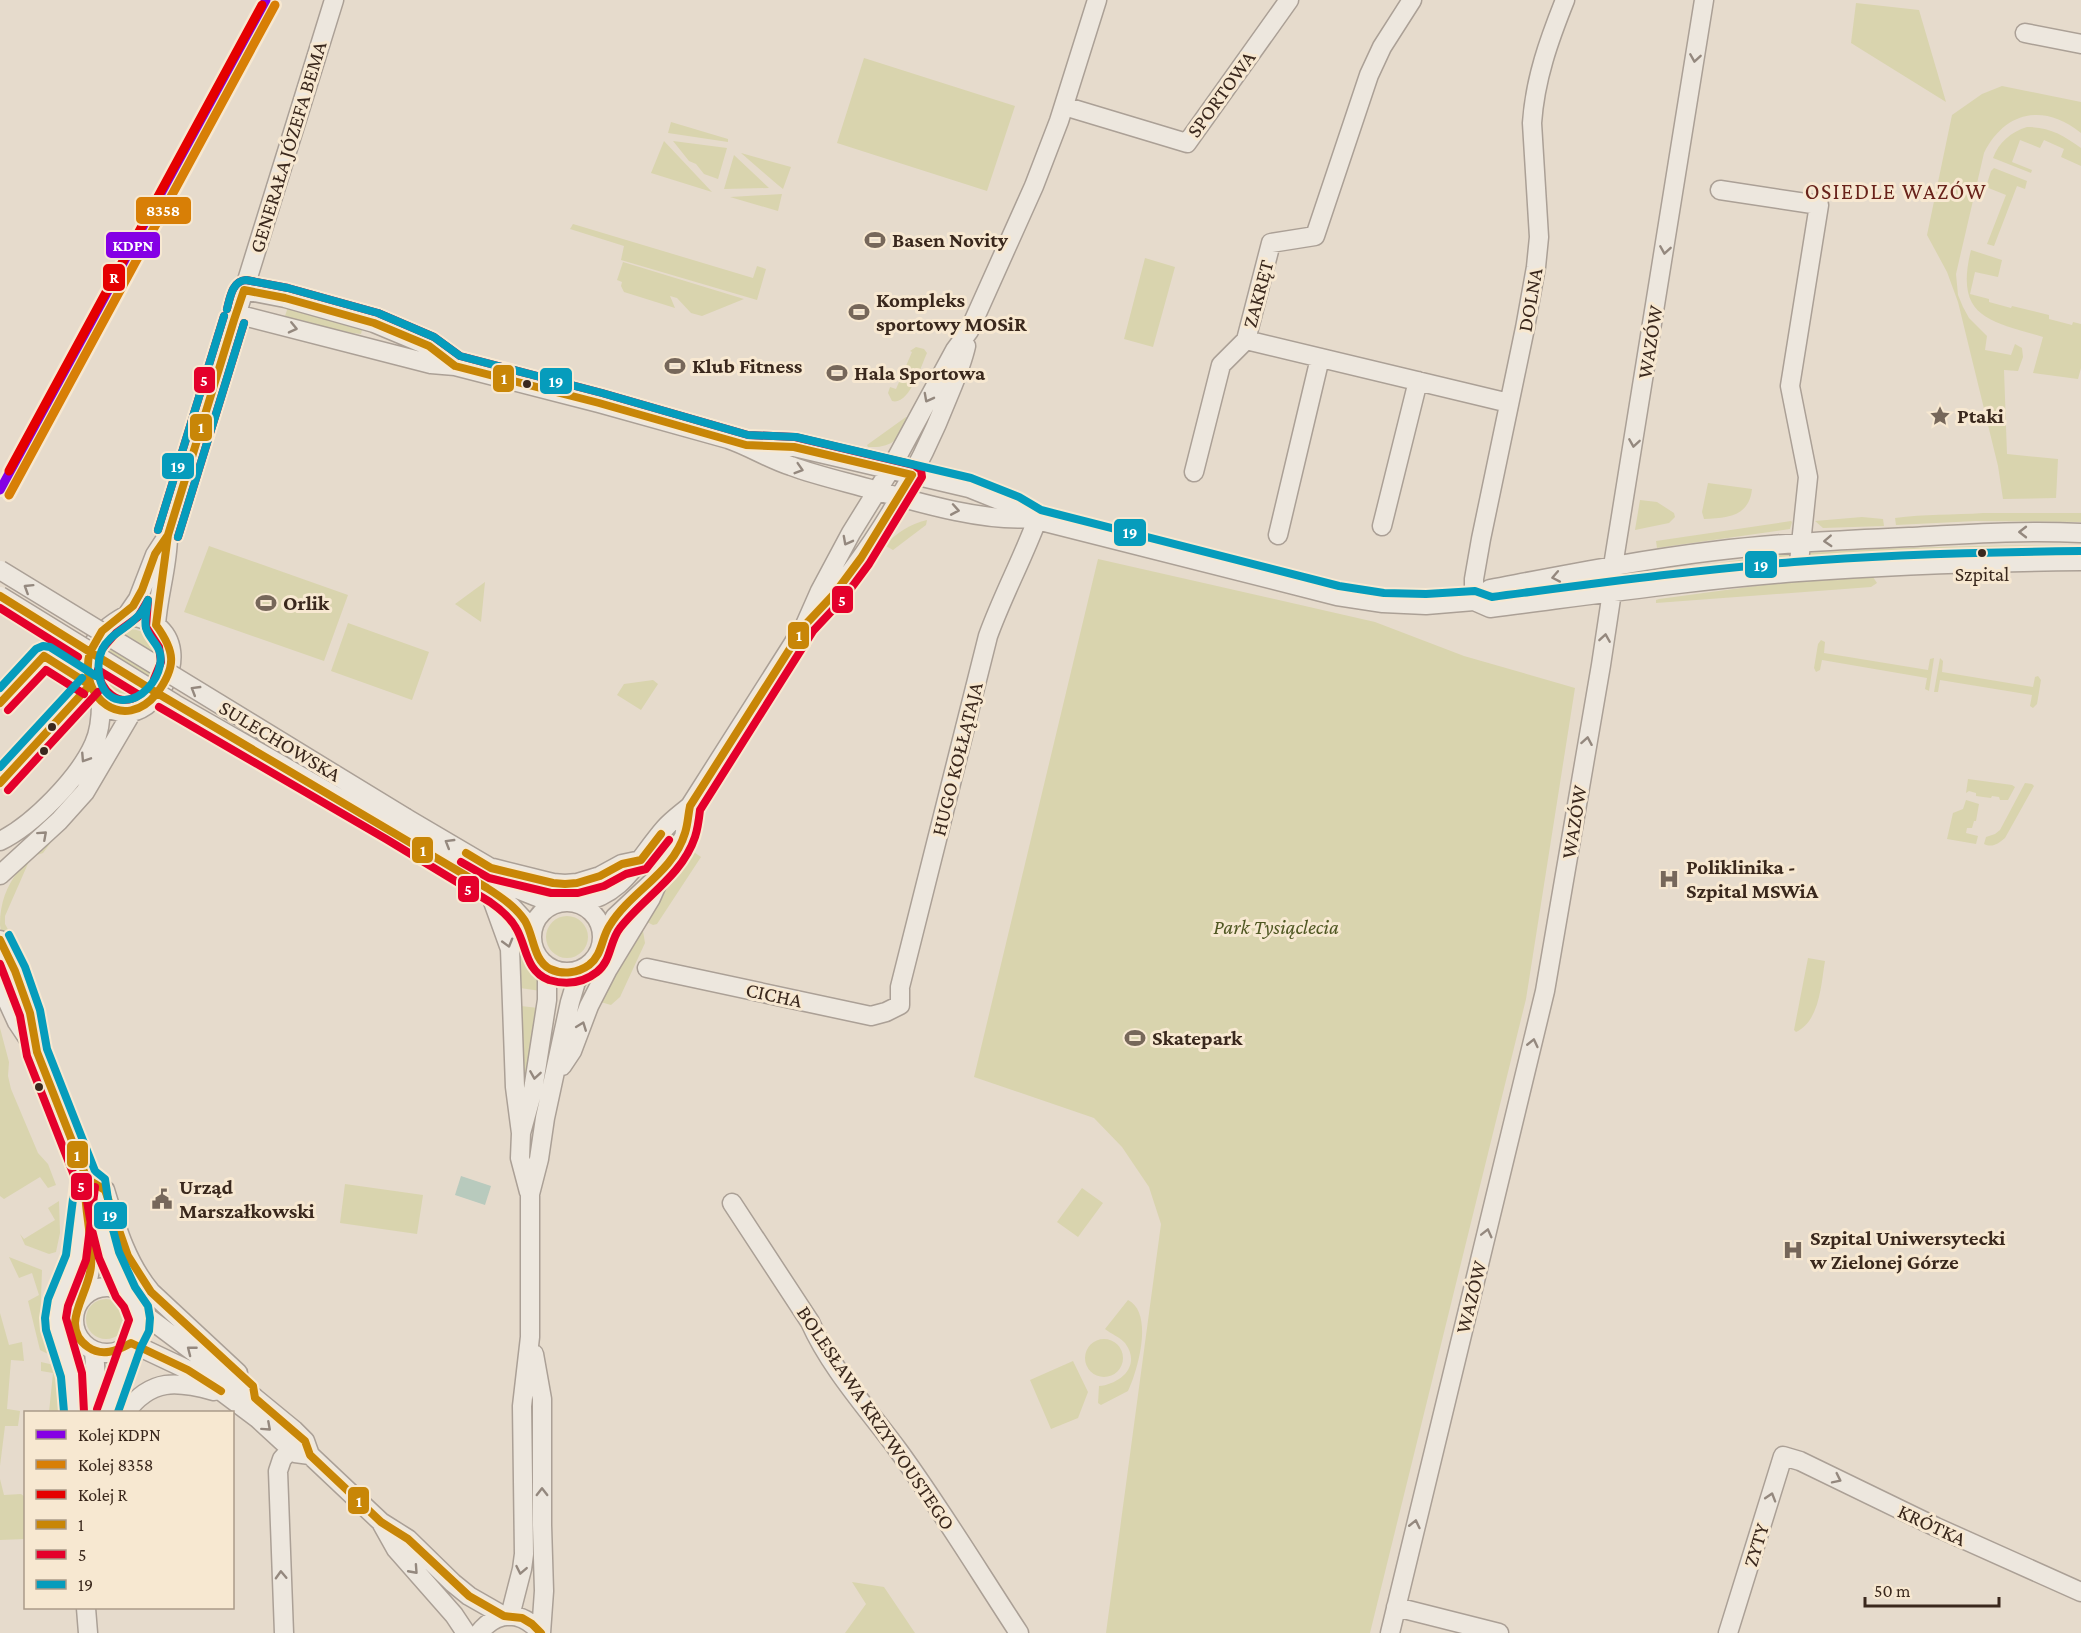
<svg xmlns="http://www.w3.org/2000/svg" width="2081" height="1633" font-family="'Crimson Pro',serif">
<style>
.green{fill:#d9d4ae}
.water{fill:#b8cabd}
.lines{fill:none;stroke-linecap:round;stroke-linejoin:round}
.minor-casing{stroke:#aba096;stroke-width:21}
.minor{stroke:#ede7de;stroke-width:18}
.minor-bridge-casing{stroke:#aba096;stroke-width:21;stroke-linecap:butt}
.minor-bridge{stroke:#ede7de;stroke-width:18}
.bus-1-casing{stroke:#f7e8d1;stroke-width:12}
.bus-2-casing{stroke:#f7e8d1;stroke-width:12}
.bus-3-casing{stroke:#f7e8d1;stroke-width:12}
.bus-1{stroke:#c88607;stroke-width:8}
.bus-2{stroke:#e4002b;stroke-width:8}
.bus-3{stroke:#069cbc;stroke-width:8}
.rail-1-casing{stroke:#f7e8d1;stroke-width:14}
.rail-2-casing{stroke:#f7e8d1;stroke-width:14}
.rail-3-casing{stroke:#f7e8d1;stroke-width:14}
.rail-1{stroke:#8500e5;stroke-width:9}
.rail-2{stroke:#d87f06;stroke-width:9}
.rail-3{stroke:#e50000;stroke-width:9}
.oneway{stroke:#94887e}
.bus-dot{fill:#3a281d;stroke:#f7e8d1;stroke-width:2}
.labels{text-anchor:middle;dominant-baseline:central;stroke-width:6;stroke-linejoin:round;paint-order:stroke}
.bus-label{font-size:20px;fill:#3a281d;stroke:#f7e8d1}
.street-label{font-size:21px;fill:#3a281d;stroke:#f7e8d1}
.poi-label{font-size:21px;font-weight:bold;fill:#3a281d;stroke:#f7e8d1;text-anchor:start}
.park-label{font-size:21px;font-style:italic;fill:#4f5722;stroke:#f7e8d1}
.neighbourhood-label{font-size:22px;letter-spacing:1.5px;fill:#68221a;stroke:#f7e8d1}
.line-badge{stroke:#f7e8d1;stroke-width:2}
.badge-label{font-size:16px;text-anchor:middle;font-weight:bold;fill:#fff}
</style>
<rect width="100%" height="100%" fill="#e6dbcc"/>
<!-- green -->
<path class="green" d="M1856,3L1919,10L1946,102L1851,43Z
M864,58L1015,106L987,191L837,143Z
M2002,86L2081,102V133C2044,103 2005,111 1984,153L1956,274L1958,295L1963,307L1969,318L1987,336L1985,350L2011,355L2015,344L2022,348L2023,357L2018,371L2004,370L2007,454L2058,459L2056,498L2003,499L1998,466L1958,302L1947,272L1927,235L1952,115L1982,94Z
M671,122L728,139V142L668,133Z
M2027,127C2050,127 2063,135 2081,148V166L2061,157L2064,149L2044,140L2040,148L2020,140L2012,162L2032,170L2031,173L1993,158C1999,142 2011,132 2027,127Z
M664,141L712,192L651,173Z
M673,141L727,148L718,179L704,174L696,164L689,161Z
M741,153L791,167L783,189L778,185Z
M734,155L769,188L724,189Z
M1994,168L2027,181L2025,189L2017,186L1994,246L1987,244L2006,195L1986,187L1991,171Z
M782,194L778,211L730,197Z
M573,224L753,278L757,266L766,269L757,300L621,260L624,246L570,229Z
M1971,250L2002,260L1998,277L1975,272L1970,294L1989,299V302L2011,308L2012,306L2049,315V319L2072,325L2073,322L2081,324V368L2078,379L2033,373L2043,337C1990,321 1954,318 1971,250Z
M1145,258L1175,267L1153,347L1124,339Z
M623,262L744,299L702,316L691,313L677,298L670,296L675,308L624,292L621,286L622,282L617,280Z
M288,307L349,324L362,330L361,334L343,332L285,316Z
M916,347L924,349L927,353C921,366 909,406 892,401L888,393L890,387L896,389L912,352L910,351Z
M906,417L909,418C898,439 894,448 868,447L867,445Z
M1708,483L1752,489C1749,517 1727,518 1704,519L1702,512Z
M1640,500L1657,502L1674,513L1675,517L1669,523L1635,530Z
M1983,513H2081V522L1976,521L1896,525L1895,518C1924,514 1954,515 1983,513Z
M1862,517L1883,519L1884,526L1823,528L1815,521Z
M927,520L926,525L893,550L884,545C898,533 909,524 927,520Z
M1791,521L1792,522L1790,529L1657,548L1656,541Z
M2081,545V551L1789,563L1658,580V572C1707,565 1757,556 1807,553C1898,547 1990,545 2081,545Z
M209,546L348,595L324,661L184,612Z
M1098,559L1375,622L1464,656L1575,688L1526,999L1370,1633H1106L1161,1224L1149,1187L1122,1147L1094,1118L974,1077Z
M1873,577L1877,583L1871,587L1656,603V600L1659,599L1793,581Z
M485,582L481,622L455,604Z
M348,623L429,652L412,700L331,671Z
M96 662a33 33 0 1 1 66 0a33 33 0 1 1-66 0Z
M1821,640L1825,642L1824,653L1928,670L1930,659L1934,658L1929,691L1925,689L1927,678L1822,660L1820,670L1816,672L1814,668L1818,644Z
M1940,658L1943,661L1942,672L2033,687L2035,677L2038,676L2041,680L2037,704L2033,708L2030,706L2032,695L1940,680L1938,692H1934Z
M653,680L658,684L641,710L617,695L624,684Z
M1968,779L2012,785L2015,787L2008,800H2000L1999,797L1992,796L1991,798L1976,796V793L1969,791L1966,793Z
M2025,783L2032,784L2034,786L2005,838C1998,844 1992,848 1984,844L1986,837L1995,834L2000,830Z
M1966,800L1979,804L1976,821H1974L1972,828H1967L1966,833L1978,836L1976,844L1947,839L1953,813L1963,809Z
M58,833L43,853L34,856L30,859L5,916V924L11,935L7,941V948C5,941 1,933 0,925C0,880 28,859 58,833Z
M688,848L701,857L657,924L653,925L643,920Z
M546 937a21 21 0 1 1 42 0a21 21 0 1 1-42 0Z
M515,917L525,936L526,950L540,973L541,991L520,988L518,945L511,924Z
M638,927L643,931L645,943L620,997L611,1005L597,1001Z
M1808,958L1825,961C1821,984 1820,1021 1796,1032L1794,1030Z
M521,1006L538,1008L524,1087H523Z
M0,1028L9,1062L8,1076L11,1089L38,1153L48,1164L56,1185L48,1188L40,1177L4,1199L0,1196Z
M345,1184L423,1195L417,1234L340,1223Z
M1082,1188L1103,1203L1078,1237L1057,1222Z
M59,1201L60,1233L56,1252L49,1254L25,1245L20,1234L24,1239L55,1220L48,1208Z
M9,1257L42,1270L40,1327L50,1355L40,1350L28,1301L39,1295L32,1273L19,1278Z
M86 1319a20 20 0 1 1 40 0a20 20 0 1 1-40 0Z
M1128,1300C1154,1313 1138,1370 1128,1391L1101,1405L1098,1403L1099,1386C1120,1384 1142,1366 1125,1343C1120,1337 1111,1334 1105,1329Z
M0,1313L9,1345L22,1342L24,1361L11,1360L7,1409L20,1411L18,1426H5L0,1466Z
M1085 1358a19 19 0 1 1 38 0a19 19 0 1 1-38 0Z
M1073,1361L1088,1392L1078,1418L1051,1429L1030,1380Z
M41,1362L54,1365L60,1395L59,1412H49L53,1373L41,1371Z
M0,1479L4,1495L21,1494L25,1497V1539L0,1540Z
M852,1582L884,1587L915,1633H845L866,1604Z"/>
<!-- water -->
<path class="water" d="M461,1176L491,1186L485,1205L455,1195Z"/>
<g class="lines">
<!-- minor casing -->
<g class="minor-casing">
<path id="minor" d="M1412,0L1382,47L1369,75L1315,236L1271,243L1246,340L1509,403
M2025,33L2081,44
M1064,106L1187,143L1289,0
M1720,190L1819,205L1790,386L1808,477L1798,572
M244,290L285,298L374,323L429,346L455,366
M236,314L431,364L455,366L599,403L728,439C749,446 769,459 791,466C818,476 846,482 874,490C920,503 985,522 1031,518
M746,445L794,447L969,488L1014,506L1037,520L1337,596L1383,603L1426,605L1474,601L1490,608C1592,595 1695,580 1798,572C1892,565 1987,562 2081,561
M1194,472L1221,365L1246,340
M1382,526L1418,381
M1278,535L1320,358
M1474,601L1490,589C1564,575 1639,560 1714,551C1779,543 1843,540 1909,537C1966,534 2024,530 2081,533
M1474,601V579L1481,539L1525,328L1536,267L1539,237L1532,123C1535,79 1549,40 1565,0
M127,615C137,617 148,619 157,626C192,653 157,719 120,712C90,706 80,669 93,645C100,631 114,622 127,615Z
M127,615L138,599L155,555L168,535
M815,615C870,555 918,474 948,397C955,380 962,364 966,346
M156,625C158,594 168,566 168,535L334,0
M406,818L491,868L512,887L542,899L563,902
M398,832L488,888L512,907L524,920L532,937
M0,841C33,825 79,778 94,744C100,731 101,717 101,703
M493,868L553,883L565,884L577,883L600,876L622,864L641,860
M0,875L59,821L85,792L132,712
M488,888L510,949L515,1087L521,1133
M532 937a35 35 0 1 1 70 0a35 35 0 1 1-70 0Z
M579,903C624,895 637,860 665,828C672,820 682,813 690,806L805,625L820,591L851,533L890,470L955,350L969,331L1034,186L1059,121L1097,0
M603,938L615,917L662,873L684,837L690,806
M0,940C16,973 29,1007 35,1044
M647,968L871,1016L886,1012L900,1005V987L988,636C1002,597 1022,560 1037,520
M0,985L17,1022L37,1052L87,1179L80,1205L81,1233L76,1261L60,1299L55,1317L56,1328L71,1369L74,1390V1412
M562,1066L572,1051L589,1006L608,969L651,898L662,873
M87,1179L105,1190C116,1226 126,1262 151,1292L238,1373
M529,1192L520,1158L521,1133L533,1090L547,1000V977L538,957
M97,1194L109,1255L126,1293
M732,1203L810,1322C831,1369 868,1409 898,1450C941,1509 979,1572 1019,1633
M74 1320a33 33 0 1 1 66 0a33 33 0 1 1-66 0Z
M81,1299C91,1277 94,1251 90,1226
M138,1310L255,1398L294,1430L305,1441L310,1455L381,1522L408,1539L453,1583L469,1596L504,1616
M131,1343L201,1376L257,1418L295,1453L310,1455
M534,1354L542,1399V1525L544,1591L541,1633
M87,1412L96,1378L94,1351
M107,1412L131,1343
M126,1412C151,1378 177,1381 214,1391
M382,1524L396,1549L454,1615L466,1633
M1396,1607L1499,1633
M86,1608L88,1633
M510,1616L522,1569L524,1554L522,1406L530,1337V1194L539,1159L545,1118L570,1002L576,982L586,968
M284,1633L278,1471L282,1459L291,1449
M479,1633C498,1609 522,1611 541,1633
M1390,1633L1545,991L1601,665L1612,592L1613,566L1704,0
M1728,1633L1783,1456L1800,1461L1936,1527L2081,1592"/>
</g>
<!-- minor -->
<use href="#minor" class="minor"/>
<!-- minor-bridge casing -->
<g class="minor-bridge-casing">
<path id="minor-bridge" d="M0,570L406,818
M0,596L175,704L398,832"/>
</g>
<!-- minor-bridge -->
<use href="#minor-bridge" class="minor-bridge"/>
<!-- bus-1 casing -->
<g class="bus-1-casing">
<path id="bus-1" d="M168,535L234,320
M168,535L234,320
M0,596L90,652
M90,652L157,693
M90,652C77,698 125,734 157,693
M90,652L102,631L133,606L142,590L155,554L168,535
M157,693L487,888C501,897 516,907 525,921C534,936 533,960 550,969C563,975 578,973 589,965C603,954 601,938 610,925C631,891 673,873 685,833C688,824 688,815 690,806L805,625L835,593L861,558L912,475L794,447L746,445L599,403L455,366L429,346L374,323L285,298L244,290L234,320
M157,693C177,666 175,651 156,625L168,535
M0,703L44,656L90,685
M0,783L90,685
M466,853L491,868L553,883L565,884L577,883L600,876L622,864L641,860L661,834
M0,940L15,971L30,1013L37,1052L87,1179L105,1190L128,1256L151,1292L253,1386L255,1398L305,1441L310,1455L381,1522L408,1539L469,1596L504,1616L522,1618L532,1624L541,1633
M85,1187C85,1214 93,1239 91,1266C89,1295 58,1326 88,1347C102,1357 117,1351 131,1343L188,1370L221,1391"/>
</g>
<!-- bus-2 casing -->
<g class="bus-2-casing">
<path id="bus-2" d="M158,530L224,316
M178,537L244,323
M0,608L78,657
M103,648L116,633L138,617L148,600L146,627L159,647L161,662L154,679
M98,670L139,695C119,709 100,690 98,670Z
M159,707L386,839L490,902C500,909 510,917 516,928C527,946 525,971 549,980C566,985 583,983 597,972C612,960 609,942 620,928C644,897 682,876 695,837C698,828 699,819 700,810L813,631L843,599L869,564L922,477L921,470L914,465L795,437L748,435L602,393L460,356L434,337L378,313L288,288L246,280C232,281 230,298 227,309
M8,710L46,670L84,694
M8,790L98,692
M461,862L489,878L551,893H578L604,886L626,874L646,869L669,840
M0,964L20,1016L27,1056L77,1183L85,1190L92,1230L99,1258L116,1297L124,1307L129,1320L97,1409
M84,1412L82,1373L66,1318L68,1306L86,1260L95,1187"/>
</g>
<!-- bus-3 casing -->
<g class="bus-3-casing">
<path id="bus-3" d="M227,309C230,298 232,281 246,280L288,288L378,313L434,337L460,356L602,393L748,435L796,437L971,478L1019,497L1041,510L1339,586L1384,593L1426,594L1475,591L1492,597C1592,584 1693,570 1794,562C1890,554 1985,552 2081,551
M158,530L224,316
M178,537L244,323
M148,600C147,608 144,620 146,628C150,642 164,646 160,665C157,681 142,700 124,700C99,701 94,667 102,650C109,635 124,630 135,619C141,614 145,607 148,600Z
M0,688L36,649L43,646L50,647L96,676
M0,767L82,678
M9,935L25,967L40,1010L47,1049L95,1171L105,1179L112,1226L119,1252L135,1287L148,1306L150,1318L149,1331L141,1347L118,1412
M64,1412L61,1377L46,1330L45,1318L48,1299L66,1255L75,1183"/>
</g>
<!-- bus-1 -->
<use href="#bus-1" class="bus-1"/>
<!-- bus-2 -->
<use href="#bus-2" class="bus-2"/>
<!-- bus-3 -->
<use href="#bus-3" class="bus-3"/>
<!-- rail-1 casing -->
<g class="rail-1-casing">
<path id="rail-1" d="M0,490L266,0"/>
</g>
<!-- rail-2 casing -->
<g class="rail-2-casing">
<path id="rail-2" d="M9,495L275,5"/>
</g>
<!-- rail-3 casing -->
<g class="rail-3-casing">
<path id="rail-3" d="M9,471L262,5"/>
</g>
<!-- rail-1 -->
<use href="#rail-1" class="rail-1"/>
<!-- rail-2 -->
<use href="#rail-2" class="rail-2"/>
<!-- rail-3 -->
<use href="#rail-3" class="rail-3"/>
</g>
<!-- one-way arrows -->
<defs><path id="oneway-chevron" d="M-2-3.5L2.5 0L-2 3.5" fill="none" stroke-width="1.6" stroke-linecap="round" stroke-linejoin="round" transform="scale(1.5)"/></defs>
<g class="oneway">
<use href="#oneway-chevron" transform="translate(1695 58) rotate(99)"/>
<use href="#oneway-chevron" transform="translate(1665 250) rotate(99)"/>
<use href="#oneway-chevron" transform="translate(293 328) rotate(13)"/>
<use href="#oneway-chevron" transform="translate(928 398) rotate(118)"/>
<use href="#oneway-chevron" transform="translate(1634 443) rotate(99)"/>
<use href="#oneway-chevron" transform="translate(799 469) rotate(17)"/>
<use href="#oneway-chevron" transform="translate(955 510) rotate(10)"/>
<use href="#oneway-chevron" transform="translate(2023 532) rotate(-180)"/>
<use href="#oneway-chevron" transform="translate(847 541) rotate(118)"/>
<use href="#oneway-chevron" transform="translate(1828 541) rotate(177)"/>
<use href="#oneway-chevron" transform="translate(1556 577) rotate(169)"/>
<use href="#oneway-chevron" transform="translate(28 588) rotate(-148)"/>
<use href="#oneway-chevron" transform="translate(1605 638) rotate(-81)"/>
<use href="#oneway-chevron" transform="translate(195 690) rotate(-149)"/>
<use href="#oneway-chevron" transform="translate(1587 741) rotate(-80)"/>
<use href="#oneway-chevron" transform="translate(85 758) rotate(123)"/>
<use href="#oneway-chevron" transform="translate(43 835) rotate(-42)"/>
<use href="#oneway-chevron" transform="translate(449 843) rotate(-149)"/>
<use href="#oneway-chevron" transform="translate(508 943) rotate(74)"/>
<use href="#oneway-chevron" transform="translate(582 1026) rotate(-69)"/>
<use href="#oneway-chevron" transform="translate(1533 1043) rotate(-77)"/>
<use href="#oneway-chevron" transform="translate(535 1075) rotate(99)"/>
<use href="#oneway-chevron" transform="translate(1487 1233) rotate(-76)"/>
<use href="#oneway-chevron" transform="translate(191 1350) rotate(-142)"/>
<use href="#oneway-chevron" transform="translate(267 1427) rotate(42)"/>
<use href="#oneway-chevron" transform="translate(1837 1479) rotate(26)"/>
<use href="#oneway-chevron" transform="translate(542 1492) rotate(-90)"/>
<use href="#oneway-chevron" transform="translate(1771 1497) rotate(-73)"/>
<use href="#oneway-chevron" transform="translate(1415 1524) rotate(-77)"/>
<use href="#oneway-chevron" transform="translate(414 1570) rotate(48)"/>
<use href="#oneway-chevron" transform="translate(521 1570) rotate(101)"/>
<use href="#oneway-chevron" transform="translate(281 1575) rotate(-92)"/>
</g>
<!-- icons -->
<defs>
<g id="stadium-bare" transform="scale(1.62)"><path d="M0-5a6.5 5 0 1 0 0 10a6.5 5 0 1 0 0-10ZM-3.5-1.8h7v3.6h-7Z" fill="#76675a" stroke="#f7e8d1" stroke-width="2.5" paint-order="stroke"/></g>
<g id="sight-bare" transform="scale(1.62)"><path d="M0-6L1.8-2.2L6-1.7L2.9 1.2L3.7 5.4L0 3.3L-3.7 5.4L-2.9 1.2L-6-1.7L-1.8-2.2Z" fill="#76675a" stroke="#f7e8d1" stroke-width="2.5" paint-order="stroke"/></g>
<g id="hospital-bare" transform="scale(1.62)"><path d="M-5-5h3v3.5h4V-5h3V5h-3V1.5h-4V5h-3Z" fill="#76675a" stroke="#f7e8d1" stroke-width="2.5" paint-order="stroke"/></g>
<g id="civic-bare" transform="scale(1.62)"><path d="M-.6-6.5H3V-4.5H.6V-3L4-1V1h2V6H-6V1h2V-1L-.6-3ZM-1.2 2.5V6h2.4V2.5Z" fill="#76675a" stroke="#f7e8d1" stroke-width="2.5" paint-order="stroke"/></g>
</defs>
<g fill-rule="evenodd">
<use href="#stadium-bare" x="875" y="240"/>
<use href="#stadium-bare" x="859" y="312"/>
<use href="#stadium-bare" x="675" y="366"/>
<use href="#stadium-bare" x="837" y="373"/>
<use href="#sight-bare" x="1940" y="416"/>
<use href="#stadium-bare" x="266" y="603"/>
<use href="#hospital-bare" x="1669" y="879"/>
<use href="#stadium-bare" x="1135" y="1038"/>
<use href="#civic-bare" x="162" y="1199"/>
<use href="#hospital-bare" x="1793" y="1250"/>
</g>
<!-- markers -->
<g class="bus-dot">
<circle cx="527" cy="384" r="5"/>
<circle cx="1982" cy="553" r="5"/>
<circle cx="52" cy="727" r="5"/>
<circle cx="44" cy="751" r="5"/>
<circle cx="39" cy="1087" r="5"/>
</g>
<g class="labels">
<!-- bus labels -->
<g class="bus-label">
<text x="1982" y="574">Szpital</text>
</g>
<!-- street labels -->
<g class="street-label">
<text transform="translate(1221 94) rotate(-54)">SPORTOWA</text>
<text transform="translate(288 147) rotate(-73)">GENERAŁA JÓZEFA BEMA</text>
<text transform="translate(1258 294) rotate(-75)">ZAKRĘT</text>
<text transform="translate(1530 300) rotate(-80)">DOLNA</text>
<text transform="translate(1650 342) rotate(-81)">WAZÓW</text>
<text transform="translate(280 741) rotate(31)">SULECHOWSKA</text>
<text transform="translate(957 759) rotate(-76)">HUGO KOŁŁĄTAJA</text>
<text transform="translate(1574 822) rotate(-81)">WAZÓW</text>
<text transform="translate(774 995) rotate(12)">CICHA</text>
<text transform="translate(1471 1297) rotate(-76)">WAZÓW</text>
<text transform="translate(876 1418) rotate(56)">BOLESŁAWA KRZYWOUSTEGO</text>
<text transform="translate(1932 1525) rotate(25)">KRÓTKA</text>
<text transform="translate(1756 1545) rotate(-73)">ZYTY</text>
</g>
<!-- poi labels -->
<g class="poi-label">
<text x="892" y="240">Basen Novity</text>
<text x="876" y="300">Kompleks<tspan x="876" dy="24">sportowy MOSiR</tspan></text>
<text x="692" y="366">Klub Fitness</text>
<text x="854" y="373">Hala Sportowa</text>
<text x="1957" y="416">Ptaki</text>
<text x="283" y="603">Orlik</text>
<text x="1686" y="867">Poliklinika -<tspan x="1686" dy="24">Szpital MSWiA</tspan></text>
<text x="1152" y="1038">Skatepark</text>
<text x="179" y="1187">Urząd<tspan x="179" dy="24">Marszałkowski</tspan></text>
<text x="1810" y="1238">Szpital Uniwersytecki<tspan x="1810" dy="24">w Zielonej Górze</tspan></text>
</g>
<!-- park labels -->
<g class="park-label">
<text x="1276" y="927">Park Tysiąclecia</text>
</g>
<!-- neighbourhood labels -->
<g class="neighbourhood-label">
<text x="1896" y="191">OSIEDLE WAZÓW</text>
</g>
</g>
<g class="line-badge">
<rect x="135" y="196" width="57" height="29" rx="6" fill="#d87f06"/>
<rect x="105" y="231" width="56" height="28" rx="6" fill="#8500e5"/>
<rect x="102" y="263" width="24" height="29" rx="6" fill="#e50000"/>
<rect x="492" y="364" width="23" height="29" rx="6" fill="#c88607"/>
<rect x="193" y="366" width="23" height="28" rx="6" fill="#e4002b"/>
<rect x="539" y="367" width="34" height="28" rx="6" fill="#069cbc"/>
<rect x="189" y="413" width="24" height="29" rx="6" fill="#c88607"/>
<rect x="161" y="452" width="34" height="28" rx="6" fill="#069cbc"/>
<rect x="1113" y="518" width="34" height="29" rx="6" fill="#069cbc"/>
<rect x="1744" y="550" width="34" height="29" rx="6" fill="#069cbc"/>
<rect x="831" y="585" width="23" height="29" rx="6" fill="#e4002b"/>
<rect x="787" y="621" width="23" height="29" rx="6" fill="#c88607"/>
<rect x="411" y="836" width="23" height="28" rx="6" fill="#c88607"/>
<rect x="457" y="875" width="23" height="28" rx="6" fill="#e4002b"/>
<rect x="66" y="1140" width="23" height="29" rx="6" fill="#c88607"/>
<rect x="70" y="1172" width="23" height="29" rx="6" fill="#e4002b"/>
<rect x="93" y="1201" width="35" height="29" rx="6" fill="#069cbc"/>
<rect x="347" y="1486" width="23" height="29" rx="6" fill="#c88607"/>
</g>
<g class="badge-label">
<text x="163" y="216">8358</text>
<text x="133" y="251">KDPN</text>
<text x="114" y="283">R</text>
<text x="504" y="384">1</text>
<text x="204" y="386">5</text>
<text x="556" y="387">19</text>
<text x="201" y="433">1</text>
<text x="178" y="472">19</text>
<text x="1130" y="538">19</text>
<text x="1761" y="571">19</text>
<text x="842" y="606">5</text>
<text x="799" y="641">1</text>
<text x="423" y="856">1</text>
<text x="468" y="895">5</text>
<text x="77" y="1161">1</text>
<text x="81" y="1192">5</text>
<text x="110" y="1221">19</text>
<text x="359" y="1507">1</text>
</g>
<!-- legend -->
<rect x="24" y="1411" width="210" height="198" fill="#f7e8d1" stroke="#ab9b89" stroke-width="1.5"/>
<rect x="36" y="1430" width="30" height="9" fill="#8500e5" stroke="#ab9b89" stroke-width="1.5"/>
<text x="78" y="1441" font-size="18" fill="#3a281d">Kolej KDPN</text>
<rect x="36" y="1460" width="30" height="9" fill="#d87f06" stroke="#ab9b89" stroke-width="1.5"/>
<text x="78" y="1471" font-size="18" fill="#3a281d">Kolej 8358</text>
<rect x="36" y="1490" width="30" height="9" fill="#e50000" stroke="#ab9b89" stroke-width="1.5"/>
<text x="78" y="1501" font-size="18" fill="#3a281d">Kolej R</text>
<rect x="36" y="1520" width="30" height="9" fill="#c88607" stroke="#ab9b89" stroke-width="1.5"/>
<text x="78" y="1531" font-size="18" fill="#3a281d">1</text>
<rect x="36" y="1550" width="30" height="9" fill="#e4002b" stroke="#ab9b89" stroke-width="1.5"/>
<text x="78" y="1561" font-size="18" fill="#3a281d">5</text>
<rect x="36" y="1580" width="30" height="9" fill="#069cbc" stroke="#ab9b89" stroke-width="1.5"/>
<text x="78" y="1591" font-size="18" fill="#3a281d">19</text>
<!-- scale -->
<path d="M1865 1597v9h134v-9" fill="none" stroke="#3a281d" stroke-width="3"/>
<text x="1874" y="1597" font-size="18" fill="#3a281d" stroke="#f7e8d1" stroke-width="4.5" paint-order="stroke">50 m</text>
</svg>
